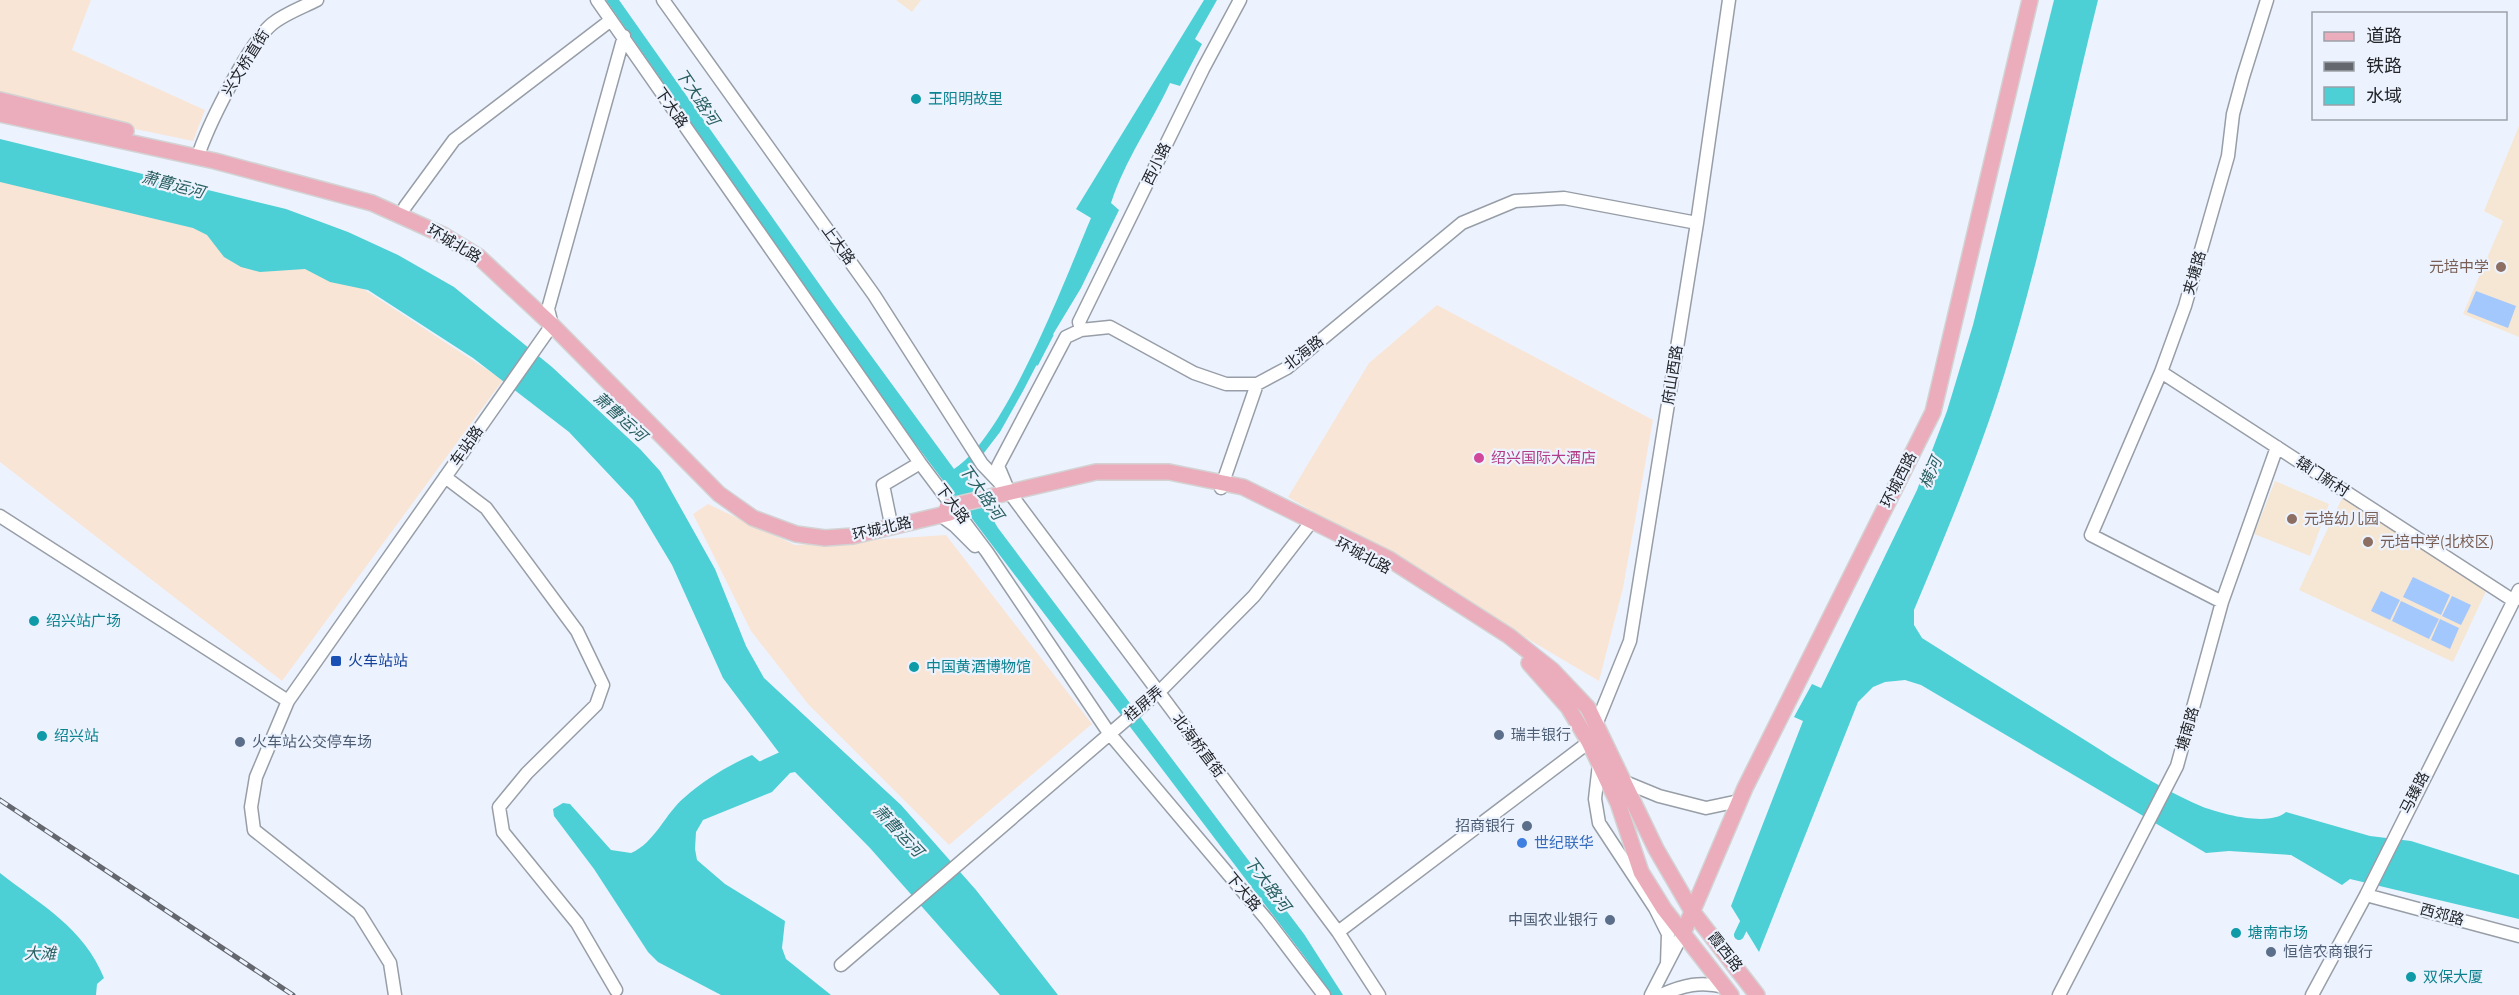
<svg xmlns="http://www.w3.org/2000/svg" width="2519" height="995" font-family="'Source Sans 3','Noto Sans SC',sans-serif">
<style>
.commercial{fill:#f9e5d6}
.education{fill:#f6e6d4}
.green{fill:#a3c8fd}
.water{fill:#4dcfd6}
.lines{fill:none;stroke-linecap:round;stroke-linejoin:round}
.stream{stroke:#4dcfd6;stroke-width:3}
.canal{stroke:#4dcfd6;stroke-width:10}
.minor-casing{stroke:#989ea7;stroke-width:15}
.major-casing{stroke:#d3d3d4;stroke-width:18}
.minor{stroke:#fff;stroke-width:12}
.major{stroke:#ebacbb;stroke-width:15}
.rail-casing{stroke:#64676d;stroke-width:5}
.rail{stroke:#ecf3fe;stroke-width:3;stroke-dasharray:9;stroke-linecap:butt}
.major-bridge-casing{stroke:#d3d3d4;stroke-width:18;stroke-linecap:butt}
.major-bridge{stroke:#ebacbb;stroke-width:15}
.culture-dot{fill:#0f9aa8;stroke:#ecf3fe;stroke-width:2}
.education-dot{fill:#8d6e63;stroke:#ecf3fe;stroke-width:2}
.hotel-dot{fill:#d1479c;stroke:#ecf3fe;stroke-width:2}
.transit-dot{fill:#1a4fb4;stroke:#ecf3fe;stroke-width:2}
.service-dot{fill:#5c6f8a;stroke:#ecf3fe;stroke-width:2}
.shop-dot{fill:#3f7fe0;stroke:#ecf3fe;stroke-width:2}
.labels{text-anchor:middle;dominant-baseline:central;stroke-width:4.5;stroke-linejoin:round;paint-order:stroke}
.street-label{font-size:15px;fill:#232529;stroke:#ecf3fe}
.culture-label{font-size:15px;fill:#0d838f;stroke:#ecf3fe;text-anchor:start}
.education-label{font-size:15px;fill:#785e54;stroke:#ecf3fe;text-anchor:start}
.hotel-label{font-size:15px;fill:#b23c85;stroke:#ecf3fe;text-anchor:start}
.transit-label{font-size:15px;fill:#164399;stroke:#ecf3fe;text-anchor:start}
.service-label{font-size:15px;fill:#4e5e75;stroke:#ecf3fe;text-anchor:start}
.shop-label{font-size:15px;fill:#366cbe;stroke:#ecf3fe;text-anchor:start}
.water-label{font-size:16px;font-style:italic;fill:#2a6062;stroke:#ecf3fe}
</style>
<rect width="100%" height="100%" fill="#ecf3fe"/>
<!-- commercial -->
<path class="commercial" d="M0,0H91L72,50L205,110L193,141L0,101Z
M0,176L225,230L356,284L503,380L282,681L0,462Z
M1437,305L1653,420L1623,588L1599,681L1288,497L1369,363Z
M708,504L795,545L946,535L1092,724L949,845L808,704L751,631L693,514Z"/>
<!-- education -->
<path class="education" d="M896,0H921L912,12Z
M2519,126V337L2463,314L2503,221L2484,211Z
M2275,481L2329,504L2310,556L2254,534Z
M2343,496L2487,589L2453,662L2299,590Z"/>
<!-- green -->
<path class="green" d="M2476,291L2516,306L2508,328L2467,312Z
M2413,577L2450,595L2441,615L2403,597Z
M2381,591L2400,600L2390,620L2371,611Z
M2452,596L2471,605L2461,625L2442,616Z
M2401,601L2439,619L2429,639L2392,621Z
M2440,619L2459,628L2450,649L2431,640Z"/>
<!-- water -->
<path class="water" d="M606,0H619L834,305L954,469C1006,437 1066,277 1091,218L1076,209L1204,0H1217L1195,39L1202,44L1180,86L1170,83C1151,124 1125,160 1111,203L1119,210L1081,288L1049,341L1023,391L1000,432L967,475L998,528L1304,934L1343,995H1330L1307,960L901,425Z
M2054,0H2098C2067,124 2043,250 2005,372C1980,453 1947,531 1914,610V625L1922,638C1974,671 2027,704 2080,737C2118,761 2162,790 2203,807C2222,814 2269,827 2286,812L2370,836L2411,841L2519,875V919L2350,879L2342,885L2291,855L2229,851L2206,853L1921,685L1905,680L1885,682L1873,687L1858,702L1759,952L1731,906L1803,721L1794,717L1812,684L1821,688L1917,490L1947,411L1973,325Z
M0,139L286,209L348,232L398,255L454,287L552,367L640,449L660,471L715,569L746,646L764,678L901,805L976,890L1058,995H1000L870,848L795,772L790,773L772,792L703,820L696,832L695,849L697,860L725,884L785,921L782,948L786,959L831,995H721L658,962L648,952L594,869L554,816L553,809L563,803L570,804L611,850L631,853C655,843 666,812 685,797C704,780 729,765 752,755L766,767L783,758L723,678L672,565L633,500L569,432L473,358L368,290L330,282L305,269L260,272L241,267L224,257L207,235L193,228L0,182Z
M0,873C41,905 84,928 104,978L97,984L96,995H0Z"/>
<g class="lines">
<!-- stream -->
<path class="stream" d="M1037,364L1052,335"/>
<!-- canal -->
<path class="canal" d="M751,771L794,751
M1739,935L1749,914"/>
<!-- minor casing -->
<g class="minor-casing">
<path id="minor" d="M597,0L920,463L987,552L1109,733L1267,920L1324,995
M663,0L874,295L982,464L1002,485
M200,150C211,120 249,43 272,24C284,14 303,7 317,0
M405,207L454,140L611,20
M1081,330L1079,322L1203,69L1240,0
M2161,372L2514,601
M445,477L486,508L577,631L603,685L596,705L527,773L499,807L503,832L577,923L616,990
M1221,488L1257,384
M940,515L955,526L975,546
M0,516L288,701
M890,519L883,485L920,463
M2222,602L2091,535L2161,372L2185,306L2228,156L2233,114L2243,77L2267,0
M1599,764L1595,799L1599,823L1655,908L1668,934L1667,964
M1625,782L1659,796L1706,808L1739,801
M2366,895L2519,936
M1338,932L1589,742L1630,641L1697,223L1729,0
M841,965L1163,688L1254,596L1312,521
M395,995L390,963L359,913L254,830L251,807L256,777L288,701L552,325L548,309L624,36
M1379,995L1338,932L1009,492L998,466L1066,337L1081,330L1110,327L1194,373L1226,384H1257L1287,368L1462,223L1515,201L1564,198L1697,223
M1651,995L1684,931
M1661,995C1684,985 1700,981 1725,987
M2059,995L2177,766L2222,602L2277,447
M2312,995L2366,895L2519,590"/>
</g>
<!-- major casing -->
<g class="major-casing">
<path id="major" d="M0,100L126,131
M0,114L215,161L372,203L443,235L479,257L552,325L719,494L753,518L796,534L825,538L853,536L950,513
M994,496L1096,472H1169L1243,487L1389,559L1509,636L1552,670L1588,708L1656,849L1692,911L1757,995
M1529,663L1568,707L1589,742L1618,803L1641,872L1664,909L1731,995
M1684,931L1745,788L1933,412L2030,0"/>
</g>
<!-- minor -->
<use href="#minor" class="minor"/>
<!-- major -->
<use href="#major" class="major"/>
<!-- rail casing -->
<g class="rail-casing">
<path id="rail" d="M0,800L293,995"/>
</g>
<!-- rail -->
<use href="#rail" class="rail"/>
<!-- major-bridge casing -->
<g class="major-bridge-casing">
<path id="major-bridge" d="M947,507L994,496"/>
</g>
<!-- major-bridge -->
<use href="#major-bridge" class="major-bridge"/>
</g>
<!-- markers -->
<g class="culture-dot">
<circle cx="916" cy="99" r="6"/>
<circle cx="34" cy="621" r="6"/>
<circle cx="914" cy="667" r="6"/>
<circle cx="42" cy="736" r="6"/>
<circle cx="2236" cy="933" r="6"/>
<circle cx="2411" cy="977" r="6"/>
</g>
<g class="education-dot">
<circle cx="2501" cy="267" r="6"/>
<circle cx="2292" cy="519" r="6"/>
<circle cx="2368" cy="542" r="6"/>
</g>
<circle class="hotel-dot" cx="1479" cy="458" r="6"/>
<rect class="transit-dot" x="330" y="655" width="12" height="12" rx="3"/>
<g class="service-dot">
<circle cx="1499" cy="735" r="6"/>
<circle cx="240" cy="742" r="6"/>
<circle cx="1527" cy="826" r="6"/>
<circle cx="1610" cy="920" r="6"/>
<circle cx="2271" cy="952" r="6"/>
</g>
<circle class="shop-dot" cx="1522" cy="843" r="6"/>
<g class="labels">
<!-- street labels -->
<g class="street-label">
<text transform="translate(246 63) rotate(-58)">兴文桥直街</text>
<text transform="translate(671 108) rotate(55)">下大路</text>
<text transform="translate(1157 164) rotate(-64)">西小路</text>
<text transform="translate(454 244) rotate(31)">环城北路</text>
<text transform="translate(838 245) rotate(54)">上大路</text>
<text transform="translate(2195 273) rotate(-74)">夹塘路</text>
<text transform="translate(1304 353) rotate(-38)">北海路</text>
<text transform="translate(1673 375) rotate(-81)">府山西路</text>
<text transform="translate(467 446) rotate(-55)">车站路</text>
<text transform="translate(2322 477) rotate(33)">辕门新村</text>
<text transform="translate(1899 480) rotate(-63)">环城西路</text>
<text transform="translate(952 504) rotate(53)">下大路</text>
<text transform="translate(882 529) rotate(-13)">环城北路</text>
<text transform="translate(1363 556) rotate(28)">环城北路</text>
<text transform="translate(1144 704) rotate(-40)">桂屏弄</text>
<text transform="translate(2188 729) rotate(-74)">塘南路</text>
<text transform="translate(1198 746) rotate(53)">北海桥直街</text>
<text transform="translate(2415 793) rotate(-63)">马臻路</text>
<text transform="translate(1243 892) rotate(50)">下大路</text>
<text transform="translate(2442 915) rotate(15)">西郊路</text>
<text transform="translate(1725 952) rotate(52)">霞西路</text>
</g>
<!-- culture labels -->
<g class="culture-label">
<text x="928" y="99">王阳明故里</text>
<text x="46" y="621">绍兴站广场</text>
<text x="926" y="667">中国黄酒博物馆</text>
<text x="54" y="736">绍兴站</text>
<text x="2248" y="933">塘南市场</text>
<text x="2423" y="977">双保大厦</text>
</g>
<!-- education labels -->
<g class="education-label">
<text x="2489" y="267" text-anchor="end">元培中学</text>
<text x="2304" y="519">元培幼儿园</text>
<text x="2380" y="542">元培中学(北校区)</text>
</g>
<!-- hotel labels -->
<g class="hotel-label">
<text x="1491" y="458">绍兴国际大酒店</text>
</g>
<!-- transit labels -->
<g class="transit-label">
<text x="348" y="661">火车站站</text>
</g>
<!-- service labels -->
<g class="service-label">
<text x="1511" y="735">瑞丰银行</text>
<text x="252" y="742">火车站公交停车场</text>
<text x="1515" y="826" text-anchor="end">招商银行</text>
<text x="1598" y="920" text-anchor="end">中国农业银行</text>
<text x="2283" y="952">恒信农商银行</text>
</g>
<!-- shop labels -->
<g class="shop-label">
<text x="1534" y="843">世纪联华</text>
</g>
<!-- water labels -->
<g class="water-label">
<text transform="translate(697 97) rotate(56)">下大路河</text>
<text transform="translate(173 185) rotate(15)">萧曹运河</text>
<text transform="translate(620 417) rotate(42)">萧曹运河</text>
<text transform="translate(1931 473) rotate(-66)">横河</text>
<text transform="translate(981 492) rotate(55)">下大路河</text>
<text transform="translate(898 831) rotate(47)">萧曹运河</text>
<text transform="translate(1267 884) rotate(53)">下大路河</text>
<text x="40" y="954">大滩</text>
</g>
</g>
<!-- legend -->
<rect x="2312" y="12" width="195" height="108" fill="#ecf3fe" stroke="#9ca1a9" stroke-width="1.5"/>
<rect x="2324" y="32" width="30" height="9" fill="#ebacbb" stroke="#9ca1a9" stroke-width="1.5"/>
<text x="2366" y="42" font-size="18" fill="#232529">道路</text>
<rect x="2324" y="62" width="30" height="9" fill="#64676d" stroke="#9ca1a9" stroke-width="1.5"/>
<text x="2366" y="72" font-size="18" fill="#232529">铁路</text>
<rect x="2324" y="87" width="30" height="18" fill="#4dcfd6" stroke="#9ca1a9" stroke-width="1.5"/>
<text x="2366" y="102" font-size="18" fill="#232529">水域</text>
</svg>
